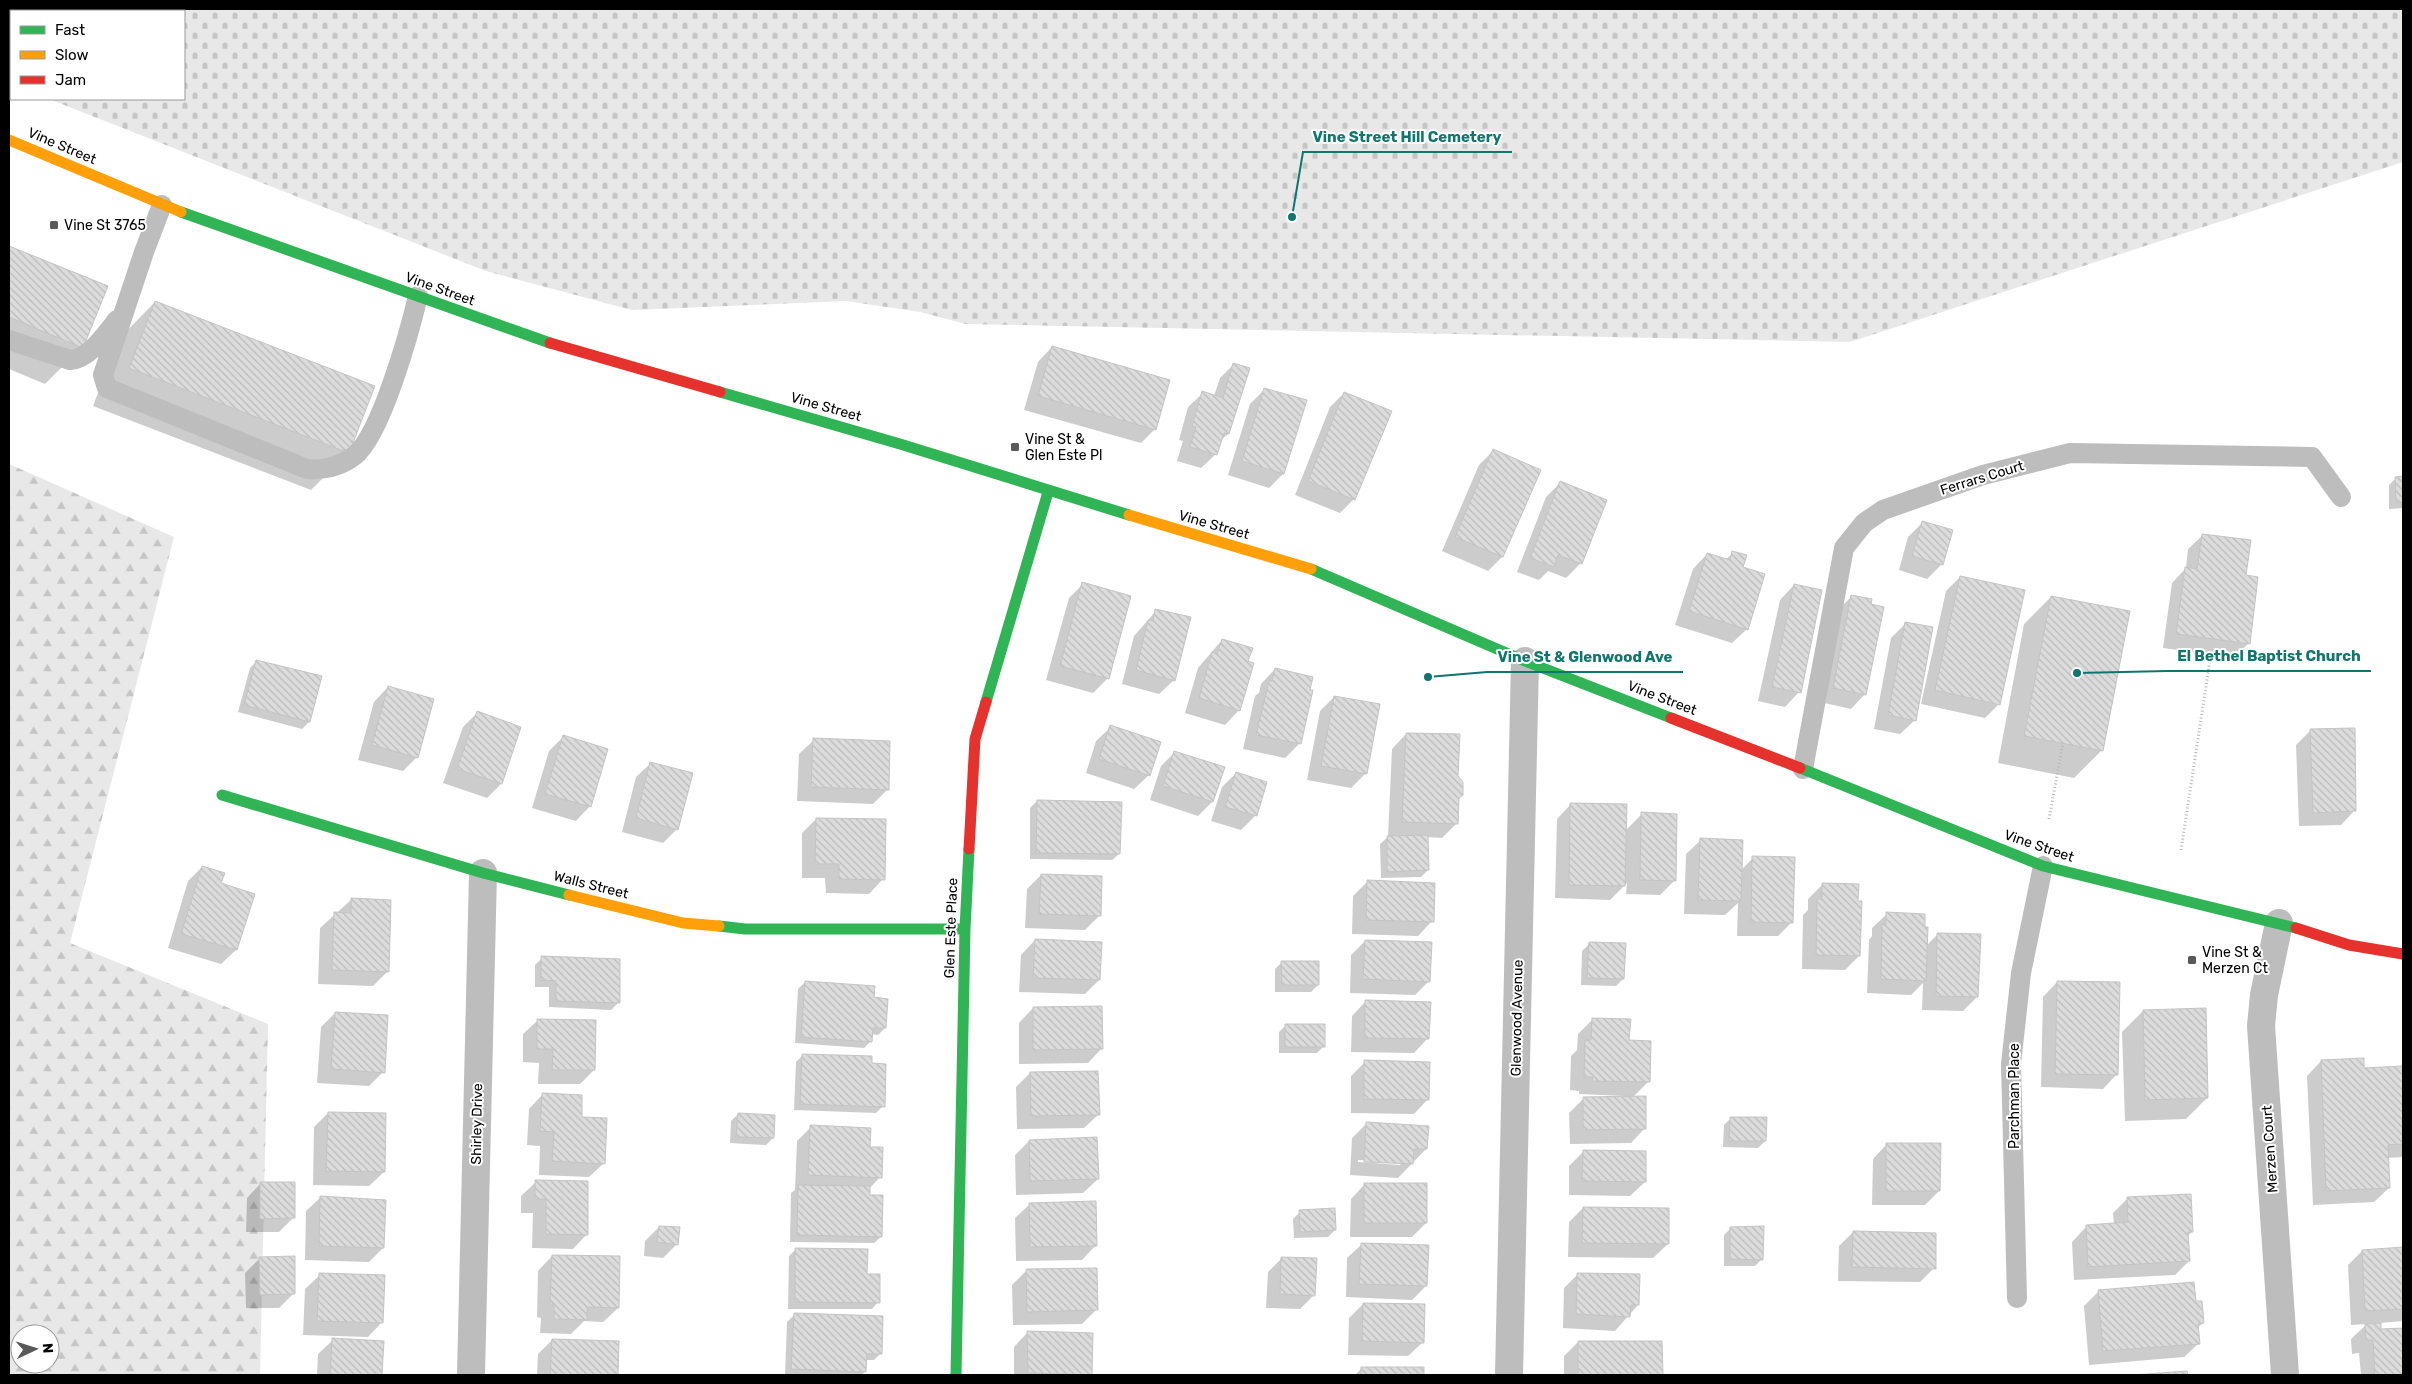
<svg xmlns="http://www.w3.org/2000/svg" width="2412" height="1384" font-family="Rubik,sans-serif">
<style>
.forest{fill:url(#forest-firs);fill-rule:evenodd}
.cemetery{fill:url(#cemetery-stones)}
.shadow{fill:#0003;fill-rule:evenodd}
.building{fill:url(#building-back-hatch);stroke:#c4c4c4}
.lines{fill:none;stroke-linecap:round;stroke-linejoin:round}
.path{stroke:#b8b8b8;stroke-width:3;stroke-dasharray:1 2.5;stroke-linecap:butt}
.lane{stroke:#bdbdbd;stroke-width:20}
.street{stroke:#bdbdbd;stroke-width:28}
.fast{stroke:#30b455;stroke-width:11}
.slow{stroke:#ff9f0a;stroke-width:11}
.jam{stroke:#e5322d;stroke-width:11}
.poi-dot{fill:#595959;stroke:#fff;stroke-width:2}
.labels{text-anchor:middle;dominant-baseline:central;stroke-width:4;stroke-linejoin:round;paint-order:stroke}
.street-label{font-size:14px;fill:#000;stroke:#fff}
.poi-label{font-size:14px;fill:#000;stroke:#fff;text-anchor:start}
.leader{fill:none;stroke:#0f766e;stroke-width:2}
.callout-dot{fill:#0f766e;stroke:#fff;stroke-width:2}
.callout-label{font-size:15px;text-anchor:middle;font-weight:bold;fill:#0f766e;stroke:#fff;stroke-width:4;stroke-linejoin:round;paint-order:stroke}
</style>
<defs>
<pattern id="forest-firs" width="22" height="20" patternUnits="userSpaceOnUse" patternTransform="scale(1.25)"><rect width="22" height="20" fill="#e8e8e8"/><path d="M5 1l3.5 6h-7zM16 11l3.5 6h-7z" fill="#c5c5c5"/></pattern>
<pattern id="cemetery-stones" width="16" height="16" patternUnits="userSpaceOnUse" patternTransform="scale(1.25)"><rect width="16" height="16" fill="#e8e8e8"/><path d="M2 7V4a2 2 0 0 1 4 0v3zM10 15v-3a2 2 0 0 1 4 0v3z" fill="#c5c5c5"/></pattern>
<pattern id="building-back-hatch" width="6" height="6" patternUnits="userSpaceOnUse" patternTransform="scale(1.25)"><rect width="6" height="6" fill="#dcdcdc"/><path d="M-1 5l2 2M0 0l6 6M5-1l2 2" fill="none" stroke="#bbb"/></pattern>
</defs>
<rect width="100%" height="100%" fill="#fff"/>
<!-- forest -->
<path class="forest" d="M9,464L174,537L70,943L268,1024L260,1375H9ZM20,1334H50V1364H20Z"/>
<!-- cemetery -->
<path class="cemetery" d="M9,9H2403V162L1850,342L966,324L920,312L846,301L632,310L486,271L49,99H184V11H11V85L9,84Z"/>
<!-- shadow -->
<path class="shadow" d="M9,247L107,287L82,347L45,384L9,369Z
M155,302L348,453L311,490L93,406L118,340Z
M1052,347L1155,429L1141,443L1024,410L1038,362Z
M1234,364L1228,434L1219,442L1216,454L1201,468L1177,461L1183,441L1179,440L1188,407L1203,393L1214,396L1220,378Z
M1265,389L1283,474L1269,488L1228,475L1250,404Z
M1344,393L1354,499L1340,513L1295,495L1330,407Z
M1493,451L1539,471L1502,557L1488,571L1442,551L1479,465Z
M2403,477V508L2389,509V485L2396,478Z
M1560,483L1605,501L1580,564L1566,578L1548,571L1539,580L1517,572L1546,497Z
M1922,523L1942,564L1927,579L1899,570L1908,537Z
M2203,535L2245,576L2249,643L2234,657L2163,648L2172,583L2186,568L2188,549Z
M1733,553L1741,567L1747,629L1732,643L1675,625L1693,569L1707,554L1725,560Z
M1960,577L1999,704L1985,718L1921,704L1946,591Z
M1083,584L1130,597L1107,679L1093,693L1046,680L1069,598Z
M1794,585L1799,692L1785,707L1758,701L1780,600Z
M1852,596L1865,694L1851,709L1820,702L1838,610Z
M2051,597L2102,750L2074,778L1998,763L2024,624Z
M1156,611L1174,680L1159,694L1122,684L1134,636Z
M1905,624L1915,720L1900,734L1874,729L1891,638Z
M1222,640L1247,662L1239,710L1225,725L1185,713L1198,668Z
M257,661L320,677L309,722L302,729L238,712L250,668Z
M1275,669L1312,692L1299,744L1285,758L1243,749L1255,696L1259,693L1261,684Z
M388,687L417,757L403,771L358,760L374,702Z
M1334,697L1366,773L1351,788L1307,780L1320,711Z
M477,713L501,784L487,798L443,783L463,727Z
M1111,727L1149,775L1134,789L1086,773L1096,741Z
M2311,730L2355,810L2341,825L2299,826L2296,745Z
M1406,734L1457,798V823L1442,838L1427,837L1428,870L1421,877L1381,878L1380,844L1388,837L1392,749Z
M563,737L590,806L576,821L532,808L549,751Z
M814,740L888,789L873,804L797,801L799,754Z
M1175,752L1212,802L1198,816L1150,800L1161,766Z
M651,763L677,829L663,843L622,832L636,777Z
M1236,773L1255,816L1241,830L1211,821L1222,787Z
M1037,801L1119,854L1112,860L1030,859V808Z
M1571,804L1625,831L1642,814L1675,880L1660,895L1626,894L1627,883L1610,900L1555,898L1557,819Z
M816,819L883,879L869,894L826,893L825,878H802V833Z
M1701,840L1741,870L1753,858L1792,922L1778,936H1737L1738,903L1725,915L1684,914L1686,854Z
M202,867L219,884L253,895L236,950L221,964L168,948L188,881Z
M1041,875L1099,916L1085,930L1025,928L1027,889Z
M1368,881L1432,921L1418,936L1352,934L1353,896Z
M1822,885L1859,956L1845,970L1802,969L1803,915L1808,910V899Z
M352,899L388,971L373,986L318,984L320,928Z
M1887,914L1926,946L1938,934L1977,997L1963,1011L1922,1010L1923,983L1911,995L1867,993L1869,940L1872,936V928Z
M1035,940L1099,980L1085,994L1019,992L1021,955Z
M1365,941L1429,981L1415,995L1350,993L1351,955Z
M1589,944L1623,979L1616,986L1581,985L1582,951Z
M542,958L618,1003L611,1010L549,1007V987H535V965Z
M1282,962L1318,985L1311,992H1275V969Z
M805,982L872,998L885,1028L878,1035L871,1034V1041L864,1048L795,1043L798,989Z
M2057,982L2117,1074L2103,1089L2041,1087L2043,997Z
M1366,1001L1428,1038L1414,1053L1351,1052L1352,1016Z
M1033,1008L1102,1048L1088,1063L1019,1064V1023Z
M2143,1011L2207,1098L2186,1119L2125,1121L2122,1032Z
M335,1013L383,1072L369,1086L317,1083L321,1027Z
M1593,1019L1628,1042L1648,1082L1632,1098L1645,1128L1631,1143L1570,1144L1569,1113L1584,1098H1624V1096L1579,1094V1091L1570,1090L1571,1056L1577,1050L1578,1034Z
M538,1020L594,1070L580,1084H538L539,1063L523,1062V1034Z
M1286,1025L1324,1046L1317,1053H1279V1032Z
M803,1055L883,1106L876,1113L794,1110L796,1062Z
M2321,1061L2363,1069L2403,1067V1157L2387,1158L2389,1188L2374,1202L2313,1205L2307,1076Z
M1365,1062L1428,1099L1414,1114L1351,1113V1076Z
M1030,1073L1099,1114L1084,1128L1017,1129L1016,1087Z
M543,1094L604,1163L589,1177L539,1175L540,1146L527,1145L529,1109Z
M328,1113L384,1172L369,1186L313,1185L314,1127Z
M738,1114L773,1138L766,1145L730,1143L731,1121Z
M1731,1118L1765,1141L1758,1148L1723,1147L1724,1125Z
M1367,1123L1426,1149L1398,1178L1350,1175L1352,1138ZM1358,1160L1402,1162L1400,1165L1358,1162Z
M811,1127L868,1148L880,1177L869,1189L881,1237L874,1243L790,1242L791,1193L795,1190L797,1141Z
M1029,1141L1098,1179L1083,1193L1016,1195L1015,1155Z
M1887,1144L1939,1191L1925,1205H1872L1873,1159Z
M1583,1152L1645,1182L1630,1196L1569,1195V1166Z
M536,1182L587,1234L573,1249L532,1248L533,1213H521V1196Z
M261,1183L293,1218L279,1232H246L247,1198Z
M1365,1184L1426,1223L1412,1237H1350L1351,1199Z
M321,1197L383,1248L369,1262L305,1260L306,1211Z
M2127,1199L2192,1232L2187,1236L2189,1261L2175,1275L2074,1280L2072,1242L2086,1227L2114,1225L2113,1213Z
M1030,1204L1096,1245L1082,1260L1016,1261L1015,1218Z
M1583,1208L1668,1244L1653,1258L1568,1257L1569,1222Z
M1300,1212L1335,1230L1328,1237L1294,1238L1293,1219Z
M659,1227L677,1244L663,1258L644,1256L645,1241Z
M1730,1229L1762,1259L1755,1266H1724V1235Z
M1853,1232L1934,1268L1920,1282L1838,1281L1839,1246Z
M1362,1244L1426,1286L1412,1300L1346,1297L1347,1258Z
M2403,1248V1321L2380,1323V1331L2403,1330V1375H2361L2359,1353L2352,1354L2351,1339L2367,1324L2351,1325L2348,1265L2362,1251Z
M796,1249L866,1275L878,1302L872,1309H788L789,1256Z
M552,1256L618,1308L603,1322L584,1321L571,1334L540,1333L541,1318L537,1317L538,1271Z
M1282,1258L1314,1295L1300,1309L1266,1308L1268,1272Z
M259,1259L293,1294L279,1308H246L245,1273Z
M1026,1271L1096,1310L1082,1324L1013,1325L1012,1285Z
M1578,1274L1638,1305L1615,1331L1563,1328L1564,1288Z
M320,1275L382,1322L368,1337L303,1335L305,1289Z
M2194,1285L2195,1302L2203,1323L2197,1328L2199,1343L2184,1357L2089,1365L2084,1306L2098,1292Z
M1363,1304L1423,1342L1408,1356L1348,1355L1349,1318Z
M794,1315L881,1353L874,1360H865V1372L861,1375H785L787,1322Z
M1028,1332L1091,1374L1014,1375V1347Z
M333,1340L383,1342L381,1375H317L318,1354Z
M552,1340L618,1342L616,1375H537L538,1354Z
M1578,1342H1661L1662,1375H1564V1356Z
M1362,1368L1423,1369V1375H1355Z"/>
<!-- building -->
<path class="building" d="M9,246L108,286L83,348L9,317Z
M155,301L375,386L349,453L129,368Z
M1052,346L1170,380L1156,430L1038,396Z
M1233,363L1250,368L1229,434L1224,433L1217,455L1190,447L1196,427L1192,426L1202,391L1223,398Z
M1264,388L1307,400L1284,474L1242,461Z
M1344,392L1392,411L1355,500L1308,481Z
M1493,449L1541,470L1503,557L1455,537Z
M2403,476V502H2396L2395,477Z
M1560,481L1607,500L1582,564L1558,555L1554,567L1530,558Z
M1922,521L1953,530L1943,565L1912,556Z
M2202,534L2251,540L2246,575L2258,577L2250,644L2176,634L2185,567L2197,569Z
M1732,551L1747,555L1743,567L1765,574L1748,630L1689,611L1707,553L1730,560Z
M1960,576L2025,590L2000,705L1935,690Z
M1082,582L1131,596L1109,679L1060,666Z
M1794,584L1822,590L1801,693L1772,687Z
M1851,595L1872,599L1871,604L1884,607L1866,695L1833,688Z
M2051,596L2130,611L2103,751L2024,736Z
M1155,609L1191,617L1175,681L1136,670L1148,620L1153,621Z
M1905,622L1933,627L1916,721L1888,715Z
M1222,639L1253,648L1248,661L1254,663L1240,711L1199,698L1212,652L1217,654Z
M256,660L322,676L310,722L244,705Z
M1275,668L1313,677L1310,690H1313L1301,744L1256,735L1269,681H1272Z
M388,686L434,699L418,758L372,745Z
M1334,696L1380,704L1367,774L1321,766Z
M477,711L521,727L502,784L457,769Z
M1110,725L1161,742L1150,776L1099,759Z
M2355,728L2356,811L2313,813L2310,729Z
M1406,733L1460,734L1458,776L1463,782V795L1459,798L1458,824L1402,822Z
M563,735L608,749L591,807L545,794Z
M813,738L890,741L889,790L811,787Z
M1174,751L1225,767L1213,802L1163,786Z
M650,762L693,773L678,830L636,818Z
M1236,772L1267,782L1257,816L1225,807Z
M1037,800L1122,802L1120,854L1036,853Z
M1570,803L1627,804L1625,886L1569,885Z
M1641,812L1677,814L1676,881L1640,880Z
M816,818L886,819L885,880L839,879V864H815Z
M1428,835L1429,870L1387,872V836Z
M1700,838L1743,840L1741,901L1698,900Z
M1752,856L1795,857L1793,923L1751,922Z
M202,866L225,873L221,883L255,894L237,950L181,934Z
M1041,874L1102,876L1101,916L1039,914Z
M1367,880L1435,883L1434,922L1366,920Z
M1822,883L1859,884L1858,901H1862L1860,956L1816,955L1817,899H1822Z
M351,898L391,900L389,972L332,970L334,912L351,913Z
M1886,912L1925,914V927H1928L1926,981L1881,979L1882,924H1886Z
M1937,933L1981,934L1978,997L1936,996Z
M1035,939L1102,942L1100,980L1033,978Z
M1365,940L1432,942L1430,982L1363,979Z
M1589,942L1626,943L1624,979L1587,978Z
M541,956L620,959V1003L556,1001V981L541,980Z
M1281,961H1319V985H1282Z
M805,981L875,986L874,997L888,999L886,1028H873L872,1042L801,1037Z
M2057,981L2120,982L2118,1075L2055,1074Z
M1365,1000L1431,1002L1429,1039L1365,1038Z
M1102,1006L1103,1049L1033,1050V1007Z
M2206,1008L2208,1098L2145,1100L2143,1010Z
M335,1012L388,1015L385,1073L331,1069Z
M1592,1018L1631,1019L1629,1040L1651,1041L1650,1082L1592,1081L1593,1077H1584L1585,1040H1591Z
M537,1019L596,1020L595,1070H552L553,1049H537Z
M1285,1024H1325V1047H1285Z
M802,1054L872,1056V1063L886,1064L885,1107L800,1104Z
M2364,1058V1068L2403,1066V1144L2388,1145L2390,1188L2326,1191L2321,1060Z
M1364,1060L1430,1062L1429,1100L1364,1099Z
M1098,1071L1100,1115L1031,1116L1030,1072Z
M542,1093L582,1095V1117L607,1118L605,1164L552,1161L554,1132L540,1131Z
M1646,1096V1129L1583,1130V1097Z
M328,1112L386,1113L385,1172L326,1171Z
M738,1113L775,1115L774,1138L736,1137Z
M1730,1117H1767L1766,1141H1729Z
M1366,1122L1429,1126L1427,1149H1414L1413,1164L1364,1162Z
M810,1125L871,1128L870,1147H883L882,1178L808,1175Z
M1097,1137L1099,1179L1030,1181L1029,1140Z
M1886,1143H1941L1940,1191H1886Z
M1583,1150L1646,1151V1182L1582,1181Z
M535,1180L588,1181V1235L546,1234V1199H535Z
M260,1182H295V1218L260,1219Z
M1364,1183H1427V1223H1364Z
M798,1185L870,1186V1195H883L882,1237L797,1235Z
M2191,1194L2193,1232H2188L2190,1261L2088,1267L2086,1225L2128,1222L2127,1197Z
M320,1196L386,1200L384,1248L319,1246Z
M1096,1201L1097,1246L1030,1247L1029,1203Z
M1583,1207L1669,1208V1244L1582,1243Z
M1335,1208L1336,1230L1300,1232L1299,1210Z
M659,1226L680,1227L678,1245L657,1242Z
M1764,1226L1763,1260L1730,1259V1227Z
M1853,1231L1936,1233V1269L1852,1267Z
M1361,1243L1429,1245L1427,1286L1359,1284Z
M2403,1247V1309L2365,1311L2362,1250Z
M795,1248L868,1249L867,1274H880V1303L795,1302Z
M552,1255L620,1256L619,1308L587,1307V1320L554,1319V1304H550Z
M295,1256V1294L260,1295L259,1257Z
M1281,1257L1317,1258L1315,1296L1280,1294Z
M1097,1268L1098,1310L1027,1312L1026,1269Z
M319,1273L385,1275L383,1323L317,1321Z
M1577,1273L1640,1274L1639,1305H1631L1630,1317L1576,1314Z
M2194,1282L2196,1301H2202L2204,1323L2198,1324L2200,1344L2103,1351L2098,1290Z
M1363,1303L1425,1304L1424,1343L1362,1341Z
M794,1313L883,1316L882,1354H867L866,1372L791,1369Z
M2381,1323V1329L2403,1328V1375H2375L2373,1340H2366L2365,1324Z
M1027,1331L1093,1333L1092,1375L1028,1373Z
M332,1338L384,1341L382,1375H330Z
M552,1339L619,1341L618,1375H550Z
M1578,1341H1662L1663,1375H1578Z
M1361,1367H1424V1375H1361Z
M2187,1371L2188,1375H2133Z"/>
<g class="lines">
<!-- path -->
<path class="path" d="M2049,819L2063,743
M2181,850L2210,660"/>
<!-- lane -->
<path class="lane" d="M162,205L144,252L103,375L107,388L307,469C323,470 340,467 354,456C381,436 410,330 418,296
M9,340L70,360C89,359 106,334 117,320
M1803,769L1844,548L1864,523L1883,510L1983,475L2070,453L2312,457L2341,497
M2017,1298L2011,1064L2021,973L2043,866"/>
<!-- street -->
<path class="street" d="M2279,923L2264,995L2261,1026L2285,1375
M471,1375L483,873
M1509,1375L1525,661"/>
<!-- fast -->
<path class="fast" d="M181,212L550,343
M720,392L900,444L1129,515
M1311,569L1525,661L1671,718
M986,702L1048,492
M1800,768L2043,866L2296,928
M222,795L483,873L569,895
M719,926L745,929H965
M956,1375L965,929L969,849"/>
<!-- slow -->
<path class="slow" d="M9,140L181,212
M1129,515L1311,569
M569,895L683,923L719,926"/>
<!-- jam -->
<path class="jam" d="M550,343L720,392
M1671,718L1800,768
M969,849L975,739L986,702
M2296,928L2349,945L2403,954"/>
</g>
<!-- markers -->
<g class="poi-dot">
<rect x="49" y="220" width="10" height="10" rx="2.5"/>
<rect x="1010" y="442" width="10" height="10" rx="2.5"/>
<rect x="2187" y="955" width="10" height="10" rx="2.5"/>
</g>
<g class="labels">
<!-- street labels -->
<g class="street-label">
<text transform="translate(62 146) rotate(23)">Vine Street</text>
<text transform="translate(440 289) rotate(20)">Vine Street</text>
<text transform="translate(826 407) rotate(16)">Vine Street</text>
<text transform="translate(1982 478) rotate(-17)">Ferrars Court</text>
<text transform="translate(1214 525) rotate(16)">Vine Street</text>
<text transform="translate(1662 698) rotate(21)">Vine Street</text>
<text transform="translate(2039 846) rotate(19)">Vine Street</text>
<text transform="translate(591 885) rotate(14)">Walls Street</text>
<text transform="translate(951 928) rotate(-88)">Glen Este Place</text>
<text transform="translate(1517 1018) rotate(-89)">Glenwood Avenue</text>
<text transform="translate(2014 1096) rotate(-90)">Parchman Place</text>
<text transform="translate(477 1124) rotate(-89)">Shirley Drive</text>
<text transform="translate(2270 1149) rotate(-94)">Merzen Court</text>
</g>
<!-- poi labels -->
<g class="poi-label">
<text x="64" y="225">Vine St 3765</text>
<text x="1025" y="439">Vine St &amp;<tspan x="1025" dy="16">Glen Este Pl</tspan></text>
<text x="2202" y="952">Vine St &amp;<tspan x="2202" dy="16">Merzen Ct</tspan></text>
</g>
</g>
<!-- callouts -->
<path class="leader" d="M1292 217L1303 152H1512M2077 673L2167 671H2371M1428 677L1487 672H1683"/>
<g class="callout-dot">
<circle cx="1292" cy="217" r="5"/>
<circle cx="2077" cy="673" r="5"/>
<circle cx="1428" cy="677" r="5"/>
</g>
<g class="callout-label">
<text x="1407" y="142">Vine Street Hill Cemetery</text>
<text x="2269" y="661">El Bethel Baptist Church</text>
<text x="1585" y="662">Vine St &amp; Glenwood Ave</text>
</g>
<!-- border -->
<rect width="2412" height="1384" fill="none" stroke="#000000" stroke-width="20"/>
<!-- legend -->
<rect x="10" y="10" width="175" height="90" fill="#ffffff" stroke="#999999"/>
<rect x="20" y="26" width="25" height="8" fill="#30b455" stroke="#999999"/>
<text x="55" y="35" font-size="15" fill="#000000">Fast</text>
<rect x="20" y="51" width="25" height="8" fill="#ff9f0a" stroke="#999999"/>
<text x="55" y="60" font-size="15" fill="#000000">Slow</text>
<rect x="20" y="76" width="25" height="8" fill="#e5322d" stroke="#999999"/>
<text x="55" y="85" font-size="15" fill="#000000">Jam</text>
<!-- north arrow -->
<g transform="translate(35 1349) rotate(86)"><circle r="24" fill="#ffffff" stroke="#999999"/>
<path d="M0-4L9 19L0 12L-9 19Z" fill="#595959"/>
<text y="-8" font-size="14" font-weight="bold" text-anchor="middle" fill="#000000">N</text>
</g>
</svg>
